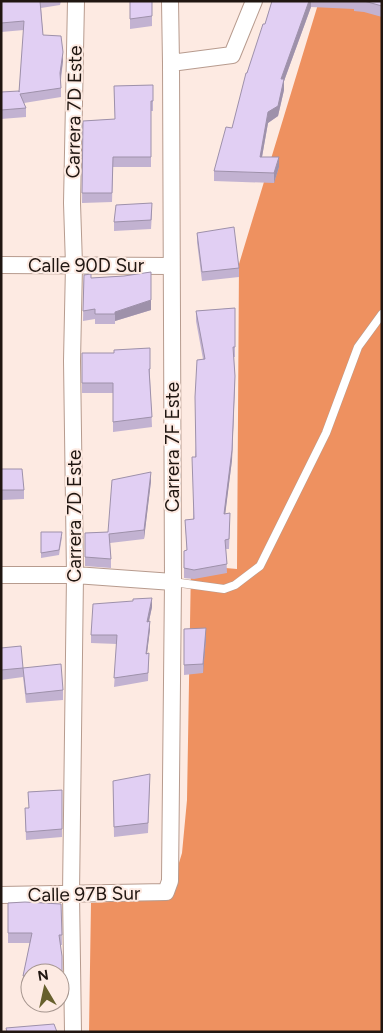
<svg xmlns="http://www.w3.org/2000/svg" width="383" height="1033" font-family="Figtree,sans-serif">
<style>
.forest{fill:#ee9160}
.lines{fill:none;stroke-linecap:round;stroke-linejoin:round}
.lane-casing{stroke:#b79b8e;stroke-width:9}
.street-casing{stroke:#b79b8e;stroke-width:18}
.lane{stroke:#fff;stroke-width:8}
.street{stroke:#fff;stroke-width:16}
.wall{fill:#c2b2d1}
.shaded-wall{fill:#9e91aa}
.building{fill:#e1cff3;stroke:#9e91aa}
.labels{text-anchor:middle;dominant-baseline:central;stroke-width:4;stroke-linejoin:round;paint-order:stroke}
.street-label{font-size:19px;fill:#201611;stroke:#fdeae2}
</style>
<rect width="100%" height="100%" fill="#fdeae2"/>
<!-- forest -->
<path class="forest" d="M319,1H382V1032H89L91,903L168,899L182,853L187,800L191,565L237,569L239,264Z"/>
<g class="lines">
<!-- lane casing -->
<g class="lane-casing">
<path id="lane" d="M173,582L224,589L235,585L260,566L326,433L358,347L382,314"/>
</g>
<!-- street casing -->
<g class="street-casing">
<path id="street" d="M171,63L232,55L254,1
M1,265L171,266
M1,575H75L173,582
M1,895L166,892L170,881L173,582L171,63L170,1
M73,1032L71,894L75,575L72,361L74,265L72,203L76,1"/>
</g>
<!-- lane -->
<use href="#lane" class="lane"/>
<!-- street -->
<use href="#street" class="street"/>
</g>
<!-- wall -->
<path class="wall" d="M1,1H61L60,5L41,8L43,35L63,61L61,80V97L24,103L26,108V117L1,119V92H19L24,30L1,32Z
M130,1H152V26L130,29Z
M272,1H382V17L364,12L354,11V9L311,7L284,81V90L278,116L268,123L262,157L279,167L274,183L214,181V171L232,128L247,73L265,24Z
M153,85V111H151V167H113L112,202L82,203L83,121L115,119L114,86Z
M152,213L151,229L114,231V222Z
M197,233L239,268V277L202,281L197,242Z
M151,272V310L115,321V324H95V319L83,321L84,275L91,278L124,276Z
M235,308V357H234L235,385L232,460L225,514L230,523L229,549H226L227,573L194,579L184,578V551H187L185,520L193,519L195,457L203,359L196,321V311Z
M150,348V378L152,427L113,432V393H82V353H114Z
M1,469L24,490V499L1,500Z
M151,481L144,539L110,543L111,559V568L85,566V533L108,532Z
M41,532L62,537L59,555L41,558Z
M152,607L149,621L150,629L147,653H149L148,681L114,687L117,644L91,643V635Z
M184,629L206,638L203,673L184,675Z
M1,648L23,668L63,690V700L26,703L23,677L1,680Z
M113,781L150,783L148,833L114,837Z
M62,790V837L26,840L25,808H29L28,792Z
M8,903L61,904L62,945H60L62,956V981H60V973H30V985H23V976L30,943H8Z"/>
<!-- shaded-wall -->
<path class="shaded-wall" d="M309,1H311V7L284,81V90L278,116L268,123L260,168V157L268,112L281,79Z
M63,52V61L60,82V73Z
M279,157V167L274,183V173Z
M151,300V310L115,321V312Z
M235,376L232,460L224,524V514Z
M151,472V481L144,539V530Z
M152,598V607L147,630V622Z
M150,621V629L146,662V654Z
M206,628V638L203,673V664Z"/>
<!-- building -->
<path class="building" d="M1,1H40L43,35L61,36L63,52L60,73L61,88L20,94L26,108L1,110V92L19,91V92L24,21L1,23Z
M130,1H152V16L130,19Z
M272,1H309L281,79H284L278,106L268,112L260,157H279L274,173L214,171L226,127L232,128L246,73H247L263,24H265Z
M362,1H382V6L364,1Z
M153,85V101H151V157H113L112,193H82L83,121L115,119L114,86Z
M152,203L151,220L114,222L116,205Z
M234,227L239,268L202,272L197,233Z
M151,272V300L115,312V314H95V309L83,311L84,275L91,274V278L124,276Z
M235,308V347H233L235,376L232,450L224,514L230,513L229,539L225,540L227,564L194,570L184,568V551L187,550L185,520L194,519L192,457H196L195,397L197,360L205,359L196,311Z
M150,348V369H149L152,417L113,422V383H82V353H114V350Z
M1,469H22L24,490H1Z
M151,472L144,530L109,534L111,559L85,557V533L108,532L112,480Z
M41,532H62L59,550L41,553Z
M152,598L147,622L150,621L146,654L149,653L148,673L114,678L117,635H91L93,604L133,601V599Z
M206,628L203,664L184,665V629Z
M21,646L23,668L1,670V648Z
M61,664L63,690L26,694L23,668Z
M150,774L148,823L114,827L113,781Z
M62,790V829L26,832L25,808H29L28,792Z
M25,902L61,904L62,935H59L62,956V971L46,973H30V975L23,976L32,933H8V903Z
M54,1024L57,1032H7L6,1028Z"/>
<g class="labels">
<!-- street labels -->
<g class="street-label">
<text transform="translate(74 112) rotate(-89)">Carrera 7D Este</text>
<text x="86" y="265">Calle 90D Sur</text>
<text transform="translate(172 447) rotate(-90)">Carrera 7F Este</text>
<text transform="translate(74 516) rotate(-90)">Carrera 7D Este</text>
<text transform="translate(84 894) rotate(-1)">Calle 97B Sur</text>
</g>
</g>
<!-- border -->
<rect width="383" height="1033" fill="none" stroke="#201611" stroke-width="5"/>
<!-- north arrow -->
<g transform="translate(45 988) rotate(351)"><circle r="24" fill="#fdeae2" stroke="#a5958e"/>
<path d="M0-4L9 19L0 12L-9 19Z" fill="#67602d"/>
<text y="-8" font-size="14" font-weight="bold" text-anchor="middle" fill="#201611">N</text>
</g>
</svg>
